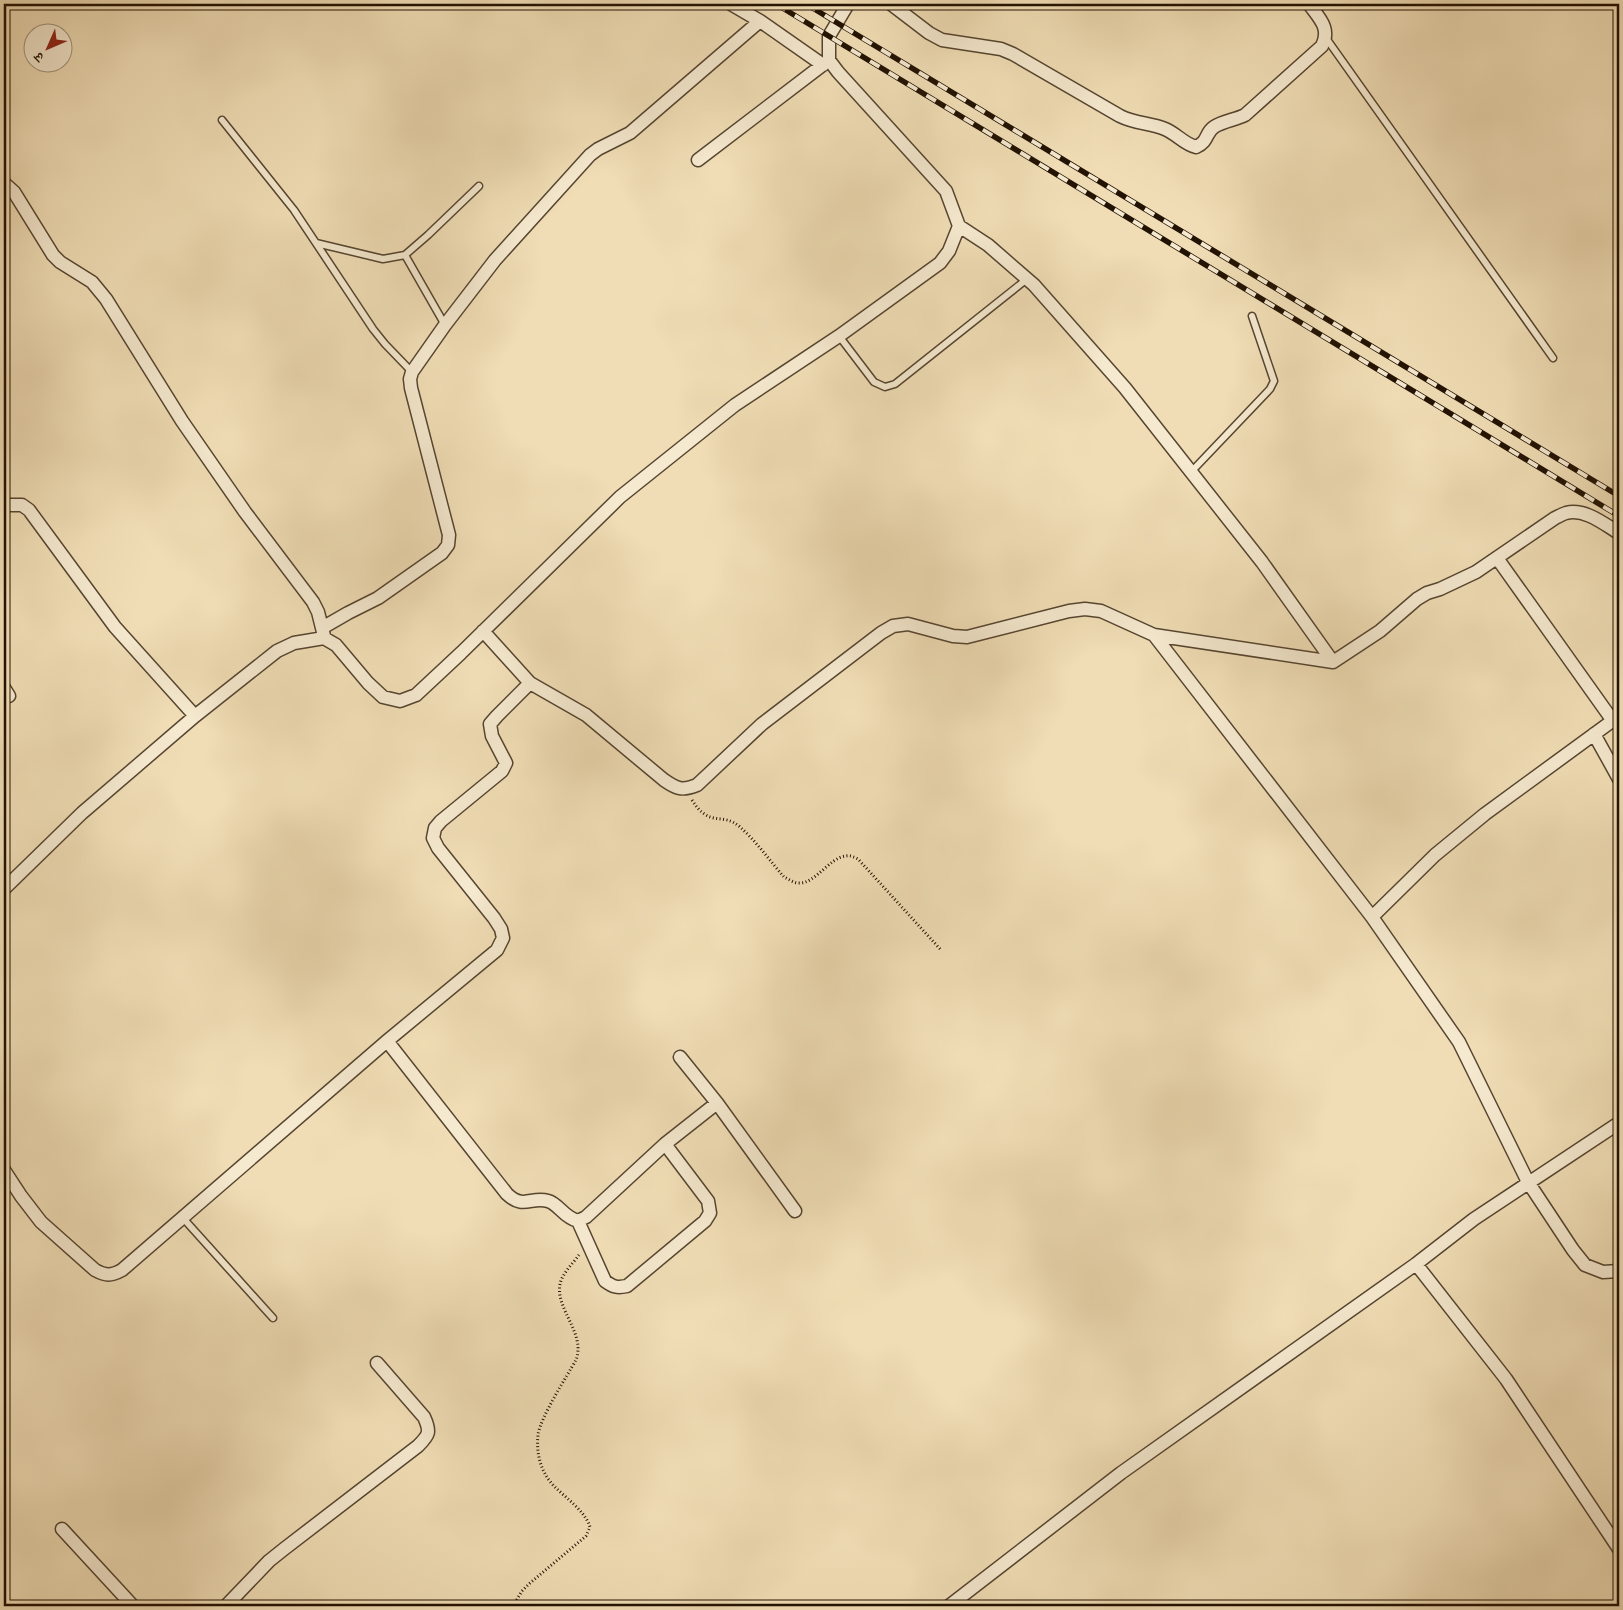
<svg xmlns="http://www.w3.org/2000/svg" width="1623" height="1610" font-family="'IM FELL DW Pica','Noto Serif Devanagari',serif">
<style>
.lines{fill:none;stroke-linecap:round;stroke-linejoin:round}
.service-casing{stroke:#564530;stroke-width:9}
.minor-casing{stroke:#564530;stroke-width:15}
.path{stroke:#221203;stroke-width:3;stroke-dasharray:1 2.5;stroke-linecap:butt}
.service{stroke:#f5e9cf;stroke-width:6}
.minor{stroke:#f5e9cf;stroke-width:12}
.rail-casing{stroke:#221203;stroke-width:5.5}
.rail{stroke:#f5e9cf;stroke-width:4;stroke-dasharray:11;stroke-linecap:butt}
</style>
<rect width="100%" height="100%" fill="#f0ddb5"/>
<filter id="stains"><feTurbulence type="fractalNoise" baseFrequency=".004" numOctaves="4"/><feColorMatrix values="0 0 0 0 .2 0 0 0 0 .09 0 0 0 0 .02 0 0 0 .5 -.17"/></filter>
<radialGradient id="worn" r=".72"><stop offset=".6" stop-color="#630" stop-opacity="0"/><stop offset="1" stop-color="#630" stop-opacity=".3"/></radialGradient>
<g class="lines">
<!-- service casing -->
<g class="service-casing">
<path id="service" d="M1326,38L1553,358
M222,120L294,210L373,329L385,344L412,372
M316,243L383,259L405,255L428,235L479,186
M405,255L445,325
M839,336L874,382L885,387L895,384L1027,279
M1191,472L1270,389L1274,381L1252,316
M182,1217L273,1318"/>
</g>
<!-- minor casing -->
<g class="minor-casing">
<path id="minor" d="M731,4L760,21L823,65
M891,4L929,33L942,40L1001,49L1013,54L1120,116C1136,124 1151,123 1165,129C1177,134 1184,144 1196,147C1209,141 1205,133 1214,127C1223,121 1235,120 1245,115L1322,46C1331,28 1319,18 1309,4
M698,160L829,60
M4,183L14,192L53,255L60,262L92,282L106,299L182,421L245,512L313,602L318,612L324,636
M959,226L988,245L1034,285L1125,388L1262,562L1333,662L1154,635L1372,917L1435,855L1485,814L1619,716
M4,505H22L29,510L115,627L195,716
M1497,558L1613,721
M322,628L348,613L378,598L442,553L448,545L449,535L411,388L410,379L412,372L445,325L495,260L590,155L598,149L630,133L760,21
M483,631L530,683L586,715L664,780C677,789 682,791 697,785L762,724L881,633L893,626L908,624L953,636L967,637L1069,611L1085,609L1101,611L1154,635
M1333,662L1380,631L1417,599L1427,593L1440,589L1476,572L1555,518C1559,516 1563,514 1566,513C1585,508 1604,524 1619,533
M4,688L9,696
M1594,734L1619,779
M4,889L82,813L195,716L277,651L294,643L324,638L336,645L368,683L383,697L400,701L416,695L461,653L620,497L735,405L839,336L940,263L949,251L959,226L946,191L838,72L829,60V36L848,4
M1372,917L1459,1042L1528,1182L1573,1250L1585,1265L1603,1272L1619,1271
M387,1041L507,1194C524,1210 531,1196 548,1201C559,1204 563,1217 578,1221L586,1217L665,1144L717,1103
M680,1057L717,1103L795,1211
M4,1170L21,1196L41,1222L95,1270C106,1276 111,1276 122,1270L387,1041L497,950L503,938L501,929L494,918L438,848L433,838L435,828L441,821L502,771L506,763L492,736L490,724L497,716L530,683
M578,1221L605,1281C613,1287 617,1288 627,1286L705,1221L710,1213L708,1201L665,1144
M1416,1264L1506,1379L1619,1549
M62,1529L133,1606
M226,1606L269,1561L284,1549L418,1446C429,1435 431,1432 424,1417L377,1363
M949,1606L1121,1473L1416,1264L1474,1219L1619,1123"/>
</g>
<!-- path -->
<path class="path" d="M692,800C710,829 722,811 740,827C755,840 771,862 784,877C789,879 793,883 799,883C815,884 830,857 846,856C850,855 854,857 858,859L941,950
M513,1606L522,1591L530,1583L586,1536L590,1527C585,1511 567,1499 555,1487C541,1473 536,1455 538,1435C540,1418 567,1376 576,1360C586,1333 555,1309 560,1284C562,1274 573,1263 579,1255"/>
<!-- service -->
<use href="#service" class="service"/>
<!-- minor -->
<use href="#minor" class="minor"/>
<!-- rail casing -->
<g class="rail-casing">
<path id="rail" d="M776,4L1619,516
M806,4L1619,496"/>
</g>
<!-- rail -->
<use href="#rail" class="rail"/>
</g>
<!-- margin -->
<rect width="1623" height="1610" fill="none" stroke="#f0ddb5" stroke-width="20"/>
<rect x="5" y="5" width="1613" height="1600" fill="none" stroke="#221203" stroke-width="2.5"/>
<rect x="10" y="10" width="1603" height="1590" fill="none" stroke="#221203"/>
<!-- north arrow -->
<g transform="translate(48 48) rotate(225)"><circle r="24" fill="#f5e9cf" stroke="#a1937d"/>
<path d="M0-4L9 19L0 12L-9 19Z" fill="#8f2418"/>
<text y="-8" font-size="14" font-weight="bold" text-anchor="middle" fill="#221203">उ</text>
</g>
<rect width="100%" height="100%" filter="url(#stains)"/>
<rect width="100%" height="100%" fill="url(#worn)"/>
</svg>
